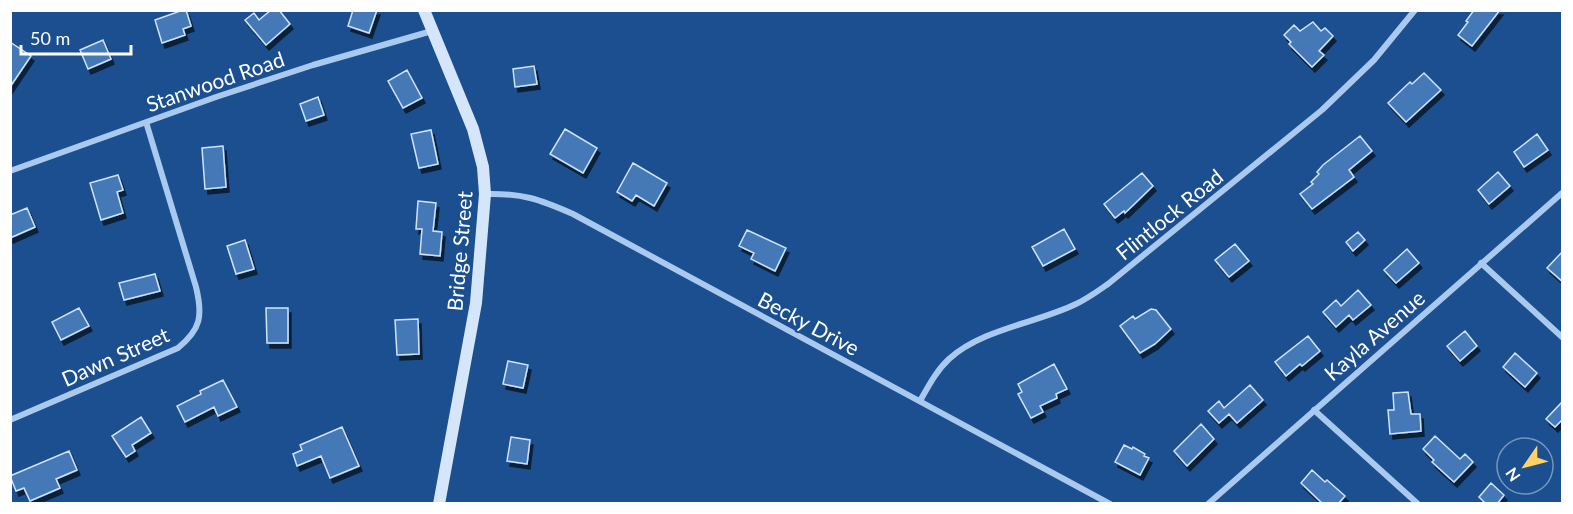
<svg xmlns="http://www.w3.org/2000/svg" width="1573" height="514" font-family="Lato,sans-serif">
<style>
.building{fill:#4478b7;stroke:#cfe3fa;stroke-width:1.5;filter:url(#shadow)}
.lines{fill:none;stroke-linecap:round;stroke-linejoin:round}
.street{stroke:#a9c9ee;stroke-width:6}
.secondary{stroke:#d6e6fa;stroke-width:12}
.labels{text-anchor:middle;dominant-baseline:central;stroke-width:4.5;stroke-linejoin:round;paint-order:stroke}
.street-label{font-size:21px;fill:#fff;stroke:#1b4f8f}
</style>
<defs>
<filter id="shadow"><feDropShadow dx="3" dy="5" stdDeviation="0" flood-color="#0009"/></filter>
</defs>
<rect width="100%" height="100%" fill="#1b4f8f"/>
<!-- building -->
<path class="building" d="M183,10H186L191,26L183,29L185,35L162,43L155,20Z
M271,10H279L290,24L266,45L245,20L254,13L259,20Z
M353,10H377L369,33L348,26Z
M1474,10H1500L1472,46L1458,35L1468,22L1466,21Z
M1313,22L1321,31L1325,28L1333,36L1319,51L1324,55L1312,67L1289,44L1291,42L1284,35L1294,25L1300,31Z
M103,40L111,59L88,69L80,50Z
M10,42L31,56L10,87Z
M534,66L537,84L515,87L513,69Z
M407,70L422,98L403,108L388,81Z
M1424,73L1441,90L1406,122L1388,103L1410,82L1412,84Z
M318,97L324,115L306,121L300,104Z
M565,129L597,148L583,173L550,154Z
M431,130L438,164L419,168L411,134Z
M1537,134L1548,150L1524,167L1514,152Z
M1360,136L1372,151L1349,170L1354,177L1312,209L1300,194L1313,184L1311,182L1319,174L1317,172L1323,165Z
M223,146L226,187L205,189L202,148Z
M633,163L667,183L654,206L636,195L632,201L617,192Z
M1498,172L1510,186L1489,204L1478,190Z
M1142,173L1153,186L1125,213L1124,211L1115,218L1104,204Z
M118,175L123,190L117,192L123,213L101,220L90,183Z
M418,201L436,203L433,231L442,232L440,256L420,254L422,229H416Z
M27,208L35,227L10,238V215Z
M1064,229L1075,249L1043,266L1032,247Z
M747,230L786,248L775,271L751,259L754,253L739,246Z
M1358,232L1365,240L1353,251L1346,242Z
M245,240L254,269L236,274L227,246Z
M1235,244L1249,261L1229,277L1215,260Z
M1407,249L1419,263L1396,283L1384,270Z
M1563,251V282L1547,268Z
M155,274L160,291L124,300L119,283Z
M1358,290L1371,305L1353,320L1349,315L1336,327L1323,312L1336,300L1341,306Z
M79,308L89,326L61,340L52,322Z
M266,308H288V343H267Z
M1151,309L1156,310L1171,329L1155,344L1140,353L1120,326L1133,316L1135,319Z
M418,319L419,354L397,355L395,320Z
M1465,331L1477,346L1460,361L1447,346Z
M1308,336L1320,351L1302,366L1300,364L1286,376L1275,362Z
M1515,353L1537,373L1525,387L1503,367Z
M508,361L528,365L523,388L503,384Z
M1054,364L1067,389L1056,394L1057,398L1040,406L1043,412L1031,418L1018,394L1022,392L1018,384Z
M223,380L237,407L218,416L214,407L185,422L177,406L201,394L200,391Z
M1250,385L1263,400L1237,423L1229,414L1219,423L1208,411L1219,401L1224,408Z
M1408,392L1411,414H1420L1421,431L1390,434L1388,410H1394L1393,393Z
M1563,401V419L1555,427L1546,419Z
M141,417L151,433L132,445L135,451L126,457L112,436Z
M1201,424L1214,439L1187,466L1174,451Z
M342,427L359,466L330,478L321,456L297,466L293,454L302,450L300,445Z
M1435,436L1460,459L1465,454L1473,462L1454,482L1432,462L1434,460L1423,449Z
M511,437L530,440L527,464L507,461Z
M1124,445L1132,449L1133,447L1145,454L1144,456L1149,458L1140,475L1115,462Z
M69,451L77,470L56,479L60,488L30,501L24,488L16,491L10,476Z
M1312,470L1325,482L1327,480L1345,496L1338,504H1323L1301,483Z
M1491,483L1504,495L1497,504H1486L1479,497Z"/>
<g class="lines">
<!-- street -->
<path class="street" d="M10,171L216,97L313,65L432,31
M485,194C522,193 539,199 573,214L1110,504
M1481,263L1562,337
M920,401C928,387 936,371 949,359C982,329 1037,323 1076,304C1087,299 1098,291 1108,284L1322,110L1374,60L1415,10
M1314,410L1418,504
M10,420L178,348C201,329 203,316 196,287L146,122
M1208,504L1562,193"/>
<!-- secondary -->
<path class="secondary" d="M424,10L473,129L483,167L485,194L476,303L439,504"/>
</g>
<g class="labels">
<!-- street labels -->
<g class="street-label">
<text transform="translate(215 81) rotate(-19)">Stanwood Road</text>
<text transform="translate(1169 214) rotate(-39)">Flintlock Road</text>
<text transform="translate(459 251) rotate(-85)">Bridge Street</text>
<text transform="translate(809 323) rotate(28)">Becky Drive</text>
<text transform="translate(1374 335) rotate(-41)">Kayla Avenue</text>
<text transform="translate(115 356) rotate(-24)">Dawn Street</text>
</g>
</g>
<!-- border -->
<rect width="1573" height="514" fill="none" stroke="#ffffff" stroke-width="24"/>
<!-- north arrow -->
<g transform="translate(1525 466) rotate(235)"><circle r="28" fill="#1b4f8f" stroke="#7695bc" stroke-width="1.5"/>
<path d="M0-4.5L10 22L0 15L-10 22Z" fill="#ffd166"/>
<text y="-9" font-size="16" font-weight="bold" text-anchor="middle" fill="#ffffff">N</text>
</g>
<!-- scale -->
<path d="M21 45v9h110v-9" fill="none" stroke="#ffffff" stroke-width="3"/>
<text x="30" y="45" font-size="18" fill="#ffffff" stroke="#1b4f8f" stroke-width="4.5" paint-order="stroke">50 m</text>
</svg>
